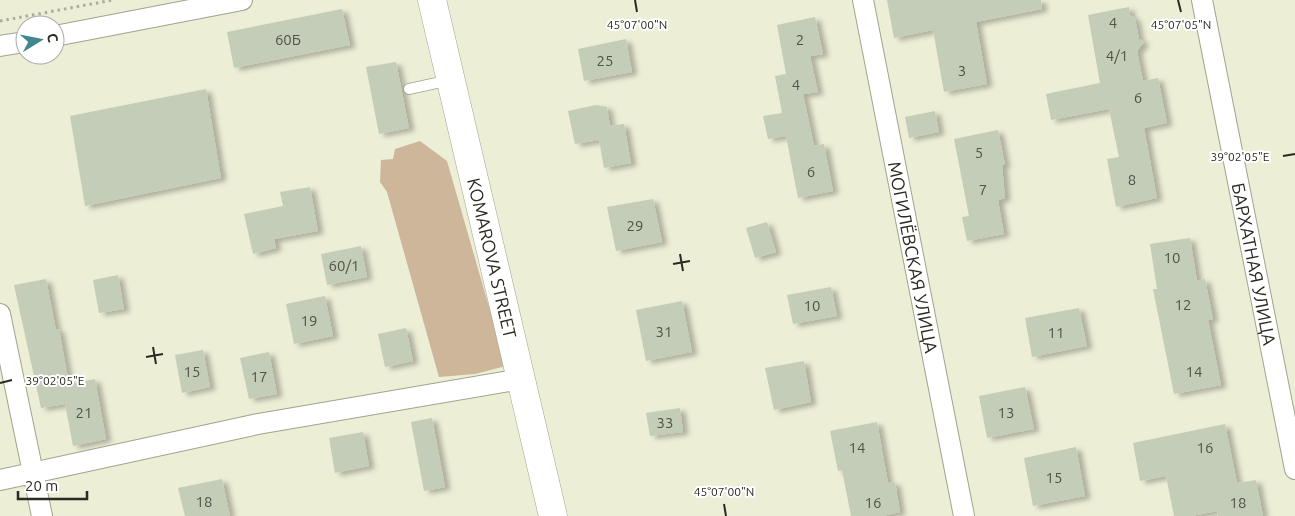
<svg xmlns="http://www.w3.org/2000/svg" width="1295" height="516" font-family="Ubuntu,sans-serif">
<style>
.green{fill:#ceb69b}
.building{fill:#c3cdb8;filter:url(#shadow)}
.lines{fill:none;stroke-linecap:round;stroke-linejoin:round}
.lane-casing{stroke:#a2a38d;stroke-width:12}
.street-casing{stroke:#a2a38d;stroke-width:22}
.secondary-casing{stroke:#a2a38d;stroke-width:29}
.path{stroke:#abac99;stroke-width:3;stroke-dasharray:2.5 4;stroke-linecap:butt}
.lane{stroke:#fff;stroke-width:10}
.street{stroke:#fff;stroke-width:20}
.secondary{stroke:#fff;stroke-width:28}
.ticks{fill:none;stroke:#2a2a22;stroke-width:2}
.labels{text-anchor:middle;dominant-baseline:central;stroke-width:4;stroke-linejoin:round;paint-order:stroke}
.number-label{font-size:15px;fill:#505348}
.street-label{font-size:18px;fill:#2a2a22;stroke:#fff}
.ticks-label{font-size:12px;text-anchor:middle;fill:#2a2a22;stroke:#fff;stroke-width:4;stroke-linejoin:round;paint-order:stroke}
</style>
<defs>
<filter id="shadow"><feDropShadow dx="5.5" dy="3" stdDeviation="2.5" flood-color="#0004"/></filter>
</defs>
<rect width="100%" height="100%" fill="#edeed6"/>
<!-- green -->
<path class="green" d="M420,141L447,161L506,366L475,374L439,377L387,192L380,182L381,160L393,159L395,149Z"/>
<!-- building -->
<path class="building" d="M887,0H1041L1042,9L976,22L987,84L944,92L933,30L894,38Z
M1129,7L1130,15L1135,18L1139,39L1144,42L1137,51L1143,81L1158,78L1167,123L1144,128L1157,198L1116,207L1107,159L1119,157L1109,109L1051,120L1046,94L1100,83L1088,15Z
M342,9L350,45L234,68L227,32Z
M815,17L823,54L810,56L818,92L803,94L814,146L824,144L833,191L798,198L786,136L768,139L763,116L782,113L775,76L786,74L777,25Z
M626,39L632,72L584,81L578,49Z
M396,62L409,128L379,134L366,67Z
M206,89L221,178L85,206L70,116Z
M596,105L607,107L610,126L624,124L631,163L604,168L599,140L575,144L568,111Z
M935,111L939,132L909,138L905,117Z
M998,130L1005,165H1002L1005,198L998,200L1004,234L967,241L962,217L969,216L954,139Z
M310,187L318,231L274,239L276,248L253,254L244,214L283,206L280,192Z
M653,199L662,242L616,251L607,207Z
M767,222L776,252L755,258L746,228Z
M1190,238L1197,281L1205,279L1213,319L1208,320L1221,385L1174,394L1153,289H1157L1150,244Z
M361,246L367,277L327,285L321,254Z
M118,275L124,309L99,313L93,280Z
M46,279L56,330L59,329L69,384L95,379L106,439L73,446L65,404L41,408L14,285Z
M831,287L837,316L793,324L787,295Z
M325,296L333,336L294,344L286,304Z
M682,301L692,352L646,361L636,310Z
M1079,308L1087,346L1032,357L1025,318Z
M406,328L413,361L385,367L378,334Z
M203,350L210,387L182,393L175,355Z
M269,352L277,394L249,399L240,358Z
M804,361L811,402L774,410L765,368Z
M1025,387L1034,429L987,438L979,396Z
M680,408L683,432L650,436L646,413Z
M432,418L445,487L424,491L411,422Z
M877,422L888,483L895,482L900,512L882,516H851L842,470L838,471L830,431Z
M1225,424L1237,483L1256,480L1263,516H1218L1217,511L1191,516H1174L1166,476L1140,481L1133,443Z
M363,432L369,466L335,473L329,438Z
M1076,447L1085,496L1033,506L1024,458Z
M222,479L230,516H185L178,488Z"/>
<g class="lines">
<!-- lane casing -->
<g class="lane-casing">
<path id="lane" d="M409,89L450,80"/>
</g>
<!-- street casing -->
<g class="street-casing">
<g id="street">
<path id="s1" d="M863,0L964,516"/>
<path id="s2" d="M1202,0L1295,469"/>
<path d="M55,36L242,0"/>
<path d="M0,46L25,42"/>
<path d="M0,314L42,516"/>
<path d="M0,480L258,424L521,379"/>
</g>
</g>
<!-- secondary casing -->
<g class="secondary-casing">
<g id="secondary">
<path id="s3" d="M432,0L553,516"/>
</g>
</g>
<!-- path -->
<path class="path" d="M0,21L113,0"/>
<!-- lane -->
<use href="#lane" class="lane"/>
<!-- street -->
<use href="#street" class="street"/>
<!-- secondary -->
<use href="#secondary" class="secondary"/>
</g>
<!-- ticks -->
<path class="ticks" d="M635,0L637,12M1178,0L1181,12M1283,156L1295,154M680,254L683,271M673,264L690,261M153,347L156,364M146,357L163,354M0,383L12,380M724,504L726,516"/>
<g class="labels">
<!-- number labels -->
<g class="number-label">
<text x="1113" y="22">4</text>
<text x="288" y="39">60Б</text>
<text x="800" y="39">2</text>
<text x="1117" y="55">4/1</text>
<text x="605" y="60">25</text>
<text x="962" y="70">3</text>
<text x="796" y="84">4</text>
<text x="1138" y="97">6</text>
<text x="979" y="152">5</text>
<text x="811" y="171">6</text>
<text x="1132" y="179">8</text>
<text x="983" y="189">7</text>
<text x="635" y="225">29</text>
<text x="1172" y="257">10</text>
<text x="344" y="265">60/1</text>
<text x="1183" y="304">12</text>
<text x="812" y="305">10</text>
<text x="309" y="320">19</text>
<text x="664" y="331">31</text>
<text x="1056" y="332">11</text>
<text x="192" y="371">15</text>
<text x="1194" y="371">14</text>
<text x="259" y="376">17</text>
<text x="84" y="412">21</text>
<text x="1006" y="412">13</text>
<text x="665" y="422">33</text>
<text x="857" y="447">14</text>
<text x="1205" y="447">16</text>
<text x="1054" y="477">15</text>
<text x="204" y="501">18</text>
<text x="873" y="502">16</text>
<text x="1238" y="502">18</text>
</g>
<!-- street labels -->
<g class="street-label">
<text stroke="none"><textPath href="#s3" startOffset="265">KOMAROVA STREET</textPath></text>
<text stroke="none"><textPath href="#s1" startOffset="262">МОГИЛЁВСКАЯ УЛИЦА</textPath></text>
<text stroke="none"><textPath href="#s2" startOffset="269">БАРХАТНАЯ УЛИЦА</textPath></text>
</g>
</g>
<g class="ticks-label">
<text x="637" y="29">45°07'00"N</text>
<text x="1181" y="29">45°07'05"N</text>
<text x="1240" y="161">39°02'05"E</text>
<text x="55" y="385">39°02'05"E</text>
<text x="724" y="496">45°07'00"N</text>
</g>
<!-- north arrow -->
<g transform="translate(40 40) rotate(80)"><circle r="24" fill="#ffffff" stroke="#aaaaa7"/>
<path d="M0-4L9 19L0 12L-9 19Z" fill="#408790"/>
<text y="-8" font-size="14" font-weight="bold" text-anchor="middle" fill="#2a2a22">С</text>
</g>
<!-- scale -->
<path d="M18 491v8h69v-8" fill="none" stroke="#2a2a22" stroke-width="2.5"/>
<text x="25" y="491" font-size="15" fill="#2a2a22" stroke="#ffffff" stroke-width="4" paint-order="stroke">20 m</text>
</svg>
